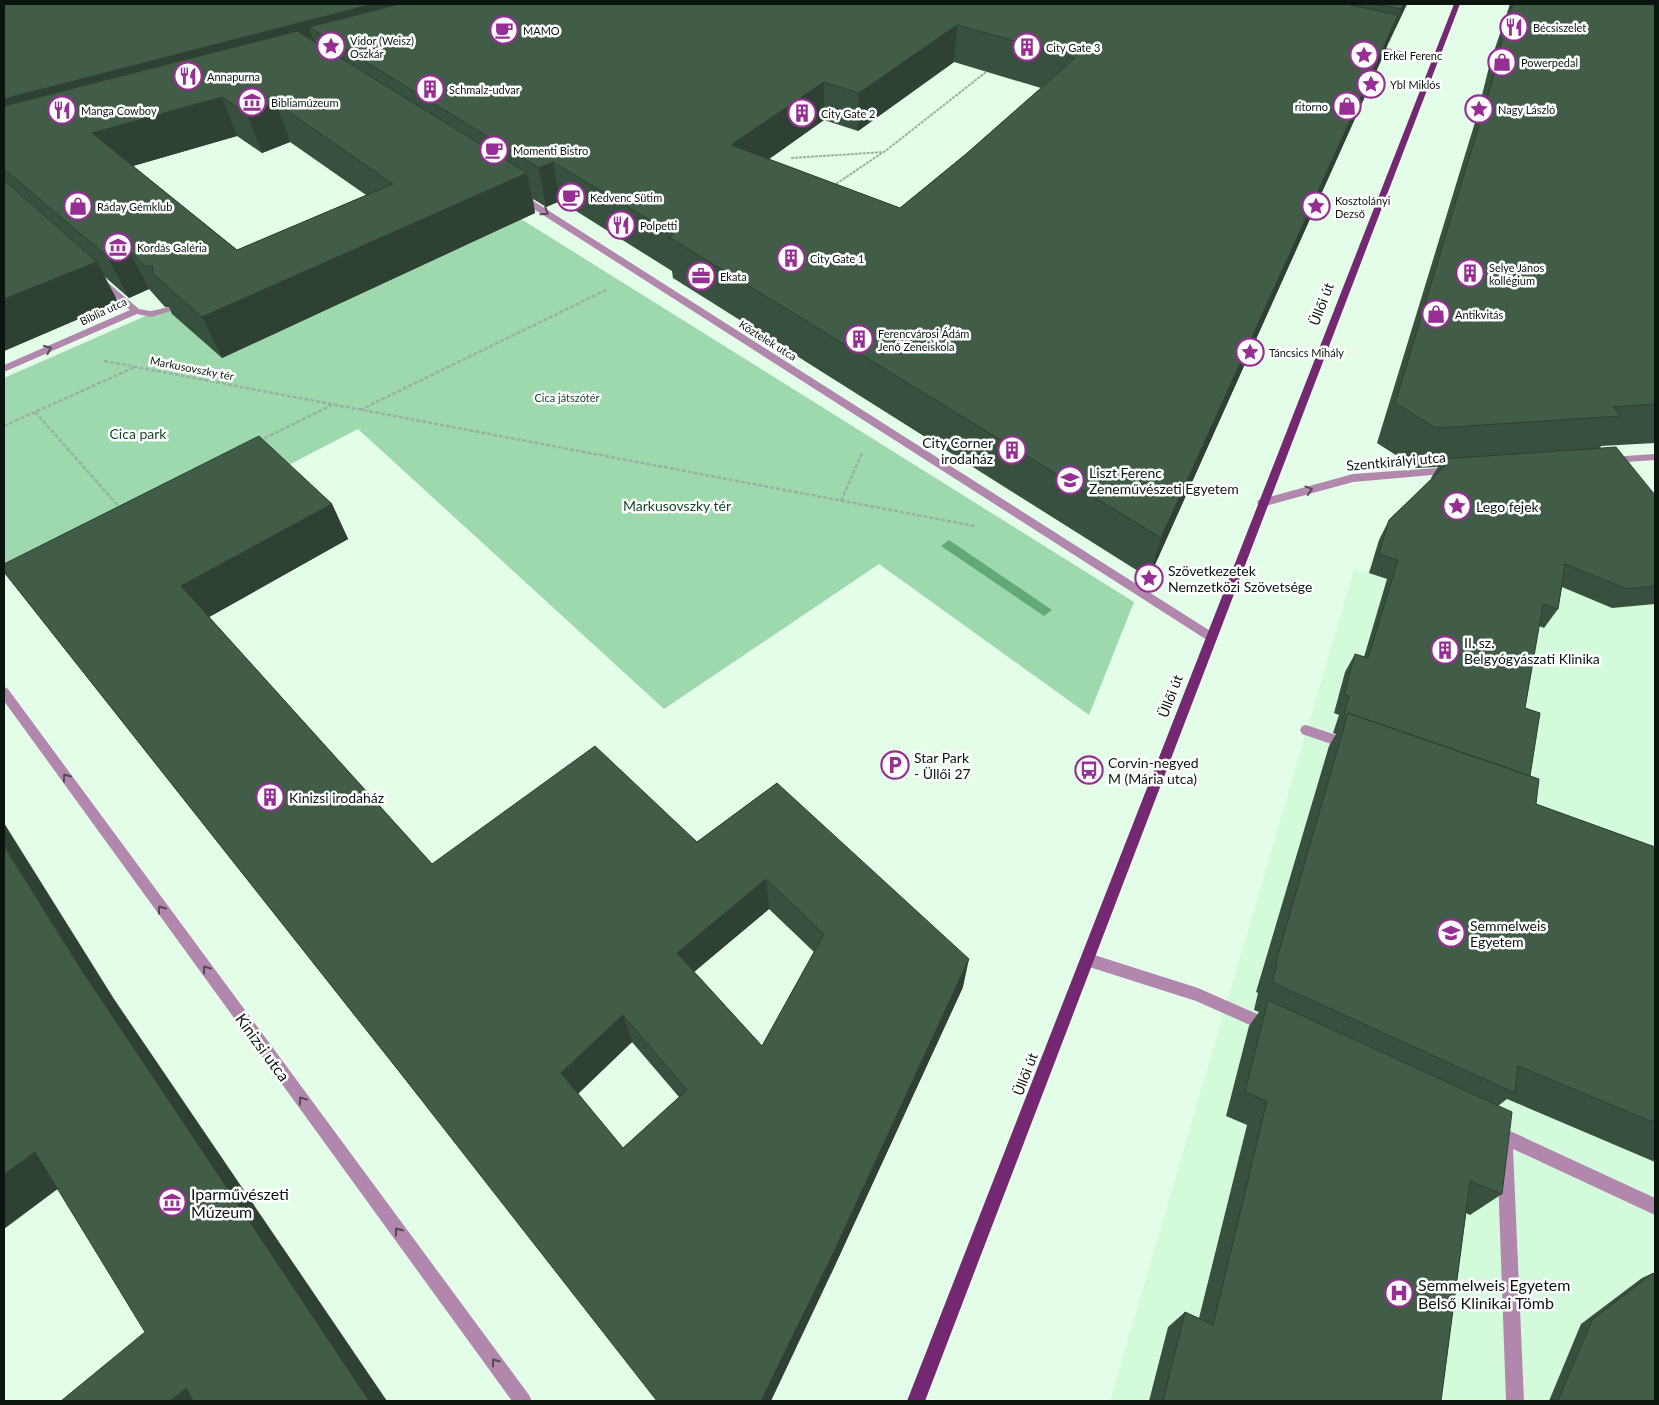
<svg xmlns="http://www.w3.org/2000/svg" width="1659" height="1405" font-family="Lato,sans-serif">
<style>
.built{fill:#d2fadb}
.green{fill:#9dd9ad}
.water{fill:#61a976}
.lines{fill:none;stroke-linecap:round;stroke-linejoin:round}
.path-far1{stroke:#9bb1a0;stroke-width:2;stroke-dasharray:3 1;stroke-linecap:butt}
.path{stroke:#9bb1a0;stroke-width:2.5;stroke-dasharray:4 2;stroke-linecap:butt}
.minor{fill:#b287ae;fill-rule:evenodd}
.major{fill:#742871;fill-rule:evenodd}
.wall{fill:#38503e;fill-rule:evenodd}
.shaded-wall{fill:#2e4132}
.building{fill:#415d48;stroke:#2e4132;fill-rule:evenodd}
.oneway{stroke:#564955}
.labels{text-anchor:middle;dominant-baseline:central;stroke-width:5;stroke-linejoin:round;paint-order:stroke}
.far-poi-label{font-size:11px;fill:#0a160d;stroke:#fff;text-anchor:start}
.far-street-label{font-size:11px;fill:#0a160d;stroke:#fff}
.far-park-label{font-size:11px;fill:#134a28;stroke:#fff}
.street-label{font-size:14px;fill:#0a160d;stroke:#fff}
.park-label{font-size:14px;fill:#134a28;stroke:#fff}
.poi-label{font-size:14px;fill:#0a160d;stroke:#fff;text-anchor:start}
.near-street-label{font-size:16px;fill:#0a160d;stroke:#fff}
.near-poi-label{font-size:16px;fill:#0a160d;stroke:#fff;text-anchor:start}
</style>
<rect width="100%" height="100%" fill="#e3fde9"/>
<!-- built -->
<path class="built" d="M1655,495V1401H1110L1354,569L1369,573L1382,531L1396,535L1455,510Z"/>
<!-- green -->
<path class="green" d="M521,219L1134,602L1089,715L879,564L664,709L358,429L27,601L4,572V378L166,307L222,358Z"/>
<!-- water -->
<path class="water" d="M949,540L1052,610L1044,616L941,546Z"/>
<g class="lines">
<!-- path-far1 -->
<path class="path-far1" d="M791,158L884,152L986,72
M833,186L882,153"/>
<!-- path -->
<path class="path" d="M104,361L975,526
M360,410L608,289
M35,412L121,509
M4,426L135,367
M259,441L332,405
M841,501L862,453"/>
<!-- minor -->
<path class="minor" d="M1368,44L1434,58L1438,60L1434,62L1371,48L1367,46Z
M518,195H524L1215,634L1217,637L1215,640H1207L518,199Z
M99,275L139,309L151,311L169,307L174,310L151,317L137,314L4,372V365L130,310L96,280L95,278Z
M1655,454V460L1611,463L1606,460L1611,457Z
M1451,467L1455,469L1456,471L1455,473L1353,482L1262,507L1257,503L1258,500L1353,474Z
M4,687L8,689L529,1395L532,1401H512L4,701Z
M1306,725L1354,741L1355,745L1354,749L1349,750L1302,734L1300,730L1302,726Z
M1088,953L1198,988L1273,1021L1276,1026L1273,1031L1268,1033L1196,1001L1083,965L1081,960L1083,955Z
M1495,1124L1655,1198V1215L1513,1149L1524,1401H1506L1497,1147L1499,1142L1489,1138L1487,1132L1489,1126Z"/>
<!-- major -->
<path class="major" d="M1454,4H1460L925,1401H907Z"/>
</g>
<!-- wall -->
<path class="wall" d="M4,4H1407L1387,46L1149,578L673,278L672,271L560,201L546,207L533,199L535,213L222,358L172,314L169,307H165L149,289L129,298L105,277L118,302L4,351ZM954,62L1041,88L966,154L900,208L769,159L824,120L858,131ZM237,136L262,153L290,142L366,195L237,250L133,166Z
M1510,4H1655V443L1601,446L1600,448L1655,495V604L1612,608L1562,587L1558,609L1544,628L1539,626L1525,708L1530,776L1536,804L1655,847V1162L1507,1099L1498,1106L1502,1194L1470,1215L1466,1213L1441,1401H1149L1168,1327L1185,1312L1199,1318L1247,1125L1226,1116L1249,1026L1259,1012L1254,1010L1258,993L1256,992L1329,746L1336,734L1333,733L1339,715L1334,713L1345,672L1355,654L1364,657L1387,579L1369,573L1379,540L1389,520L1432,479L1431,478L1438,467L1416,468L1377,443L1476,119L1490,63Z
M332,504L348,539L209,617L432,864L697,842L777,783L963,987L831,1274L421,1099L4,572ZM769,909L814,952L762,1046L694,972ZM632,1042L679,1097L623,1148L578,1094Z
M1653,1273L1655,1401H1549L1581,1324L1642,1278Z"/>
<!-- shaded-wall -->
<path class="shaded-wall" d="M373,4H449L309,27L319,58L4,144V99Z
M1403,4H1407L1387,46L1401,9Z
M1398,15L1385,52L1149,578L1161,538Z
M957,25L954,62L858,131L859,93Z
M824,82V120L734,184L731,145Z
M222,97L237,136L112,172L92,133Z
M276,103L290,142L262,153L247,114Z
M553,162L560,201L546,207L539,168Z
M527,173L535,213L222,358L202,317Z
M128,249L149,289L129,298L108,257Z
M97,262L118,302L4,351V299Z
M332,504L348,539L202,621L181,586Z
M4,823L114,999L387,1401H369L80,968L4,846Z
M766,879L769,909L683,981L677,953Z
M969,959L963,987L831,1274L771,1401H761Z
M623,1015L632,1042L573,1098L561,1073Z
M35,1152L75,1176L4,1229V1174Z
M186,1388L222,1401H170Z"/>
<!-- building -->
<path class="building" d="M4,4H373L4,99Z
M400,4H1346L1398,15L1161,538L669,237L673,234L553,162L539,168L309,27ZM957,25L1075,58L966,154L900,208L731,145L824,82L859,93Z
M1375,4H1403L1401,9Z
M1513,4H1655V404L1613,407L1621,416L1436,428L1395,403L1492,82L1505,27Z
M297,31L527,173L202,317L152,273L153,266H145L128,249L108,257L4,169V106ZM222,97L247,114L276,103L393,184L237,250L92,133Z
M4,180L97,262L4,299Z
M259,436L332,504L181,586L432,864L595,746L697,842L777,783L969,959L832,1256L761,1401H657L402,1075L4,572V564ZM766,879L824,934L762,1046L677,953ZM623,1015L687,1090L623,1148L561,1073Z
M1616,447L1655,495V586L1627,589L1565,564L1558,609L1543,604L1525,708L1540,713L1530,776L1348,713L1347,716L1344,714L1349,696L1344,695L1355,654L1368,658L1398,560L1379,554L1389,520L1448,463L1442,459Z
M1348,713L1539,779L1536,804L1655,847V1123L1518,1066L1515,1093L1272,982L1277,965H1275Z
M4,846L80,968L369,1401H193L186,1388L170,1401H61L145,1332L35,1152L4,1174Z
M1268,1000L1512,1112L1502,1194L1470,1181L1441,1401H1163L1185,1312L1213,1325L1267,1101L1245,1092Z
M1653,1273L1655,1275V1401H1559V1398L1592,1320Z"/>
<!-- one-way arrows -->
<defs><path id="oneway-chevron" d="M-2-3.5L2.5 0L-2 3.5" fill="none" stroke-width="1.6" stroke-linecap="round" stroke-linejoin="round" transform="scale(1.25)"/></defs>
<g class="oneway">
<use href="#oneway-chevron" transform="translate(545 212) rotate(33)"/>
<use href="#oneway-chevron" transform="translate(48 349) rotate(-24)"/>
<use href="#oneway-chevron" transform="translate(1309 490) rotate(-15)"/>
<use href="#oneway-chevron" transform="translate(66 777) rotate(-126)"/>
<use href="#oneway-chevron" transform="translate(161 909) rotate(-126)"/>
<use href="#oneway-chevron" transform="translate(206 969) rotate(-126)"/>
<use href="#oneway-chevron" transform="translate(302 1100) rotate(-126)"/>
<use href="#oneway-chevron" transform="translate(398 1231) rotate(-126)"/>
<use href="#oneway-chevron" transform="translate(495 1362) rotate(-126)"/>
</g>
<!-- icons -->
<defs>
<g id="restaurant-ring" transform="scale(1.4375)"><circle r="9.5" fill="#fff" stroke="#962e93" stroke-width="1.5"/><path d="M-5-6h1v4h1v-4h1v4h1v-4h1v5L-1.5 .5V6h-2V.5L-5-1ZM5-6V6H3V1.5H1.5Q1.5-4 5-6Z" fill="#962e93"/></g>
<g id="cafe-ring" transform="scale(1.4375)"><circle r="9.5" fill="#fff" stroke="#962e93" stroke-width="1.5"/><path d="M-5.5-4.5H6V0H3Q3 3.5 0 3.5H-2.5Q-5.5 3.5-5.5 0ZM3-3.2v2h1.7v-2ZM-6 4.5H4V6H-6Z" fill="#962e93"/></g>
<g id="sight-ring" transform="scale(1.4375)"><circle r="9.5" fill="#fff" stroke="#962e93" stroke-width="1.5"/><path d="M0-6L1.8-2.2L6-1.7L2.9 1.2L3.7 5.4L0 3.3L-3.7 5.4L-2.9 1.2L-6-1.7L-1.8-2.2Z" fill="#962e93"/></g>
<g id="building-ring" transform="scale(1.4375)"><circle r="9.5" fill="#fff" stroke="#962e93" stroke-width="1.5"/><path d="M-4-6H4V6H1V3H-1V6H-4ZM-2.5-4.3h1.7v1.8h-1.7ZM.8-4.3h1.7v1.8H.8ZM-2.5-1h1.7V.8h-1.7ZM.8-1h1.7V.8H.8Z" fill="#962e93"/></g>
<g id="shop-ring" transform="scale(1.4375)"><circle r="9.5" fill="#fff" stroke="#962e93" stroke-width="1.5"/><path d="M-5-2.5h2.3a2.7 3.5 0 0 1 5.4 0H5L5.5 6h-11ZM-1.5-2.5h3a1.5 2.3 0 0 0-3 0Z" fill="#962e93"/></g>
<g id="museum-ring" transform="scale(1.4375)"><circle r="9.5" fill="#fff" stroke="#962e93" stroke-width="1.5"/><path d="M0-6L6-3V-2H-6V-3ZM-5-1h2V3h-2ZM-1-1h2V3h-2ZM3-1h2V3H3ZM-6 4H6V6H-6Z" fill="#962e93"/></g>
<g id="office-ring" transform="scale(1.4375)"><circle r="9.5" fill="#fff" stroke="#962e93" stroke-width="1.5"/><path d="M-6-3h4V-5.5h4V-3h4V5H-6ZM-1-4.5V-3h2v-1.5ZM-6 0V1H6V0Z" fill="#962e93"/></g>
<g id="university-ring" transform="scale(1.4375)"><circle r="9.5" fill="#fff" stroke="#962e93" stroke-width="1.5"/><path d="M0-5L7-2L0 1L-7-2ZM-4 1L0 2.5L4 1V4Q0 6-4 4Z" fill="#962e93"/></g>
<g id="parking-ring" transform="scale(1.4375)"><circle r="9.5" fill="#fff" stroke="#962e93" stroke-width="1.5"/><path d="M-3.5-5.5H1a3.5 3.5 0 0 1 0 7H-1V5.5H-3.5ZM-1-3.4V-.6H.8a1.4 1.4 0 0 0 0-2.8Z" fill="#962e93"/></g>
<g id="bus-ring" transform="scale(1.4375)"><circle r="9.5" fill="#fff" stroke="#962e93" stroke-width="1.5"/><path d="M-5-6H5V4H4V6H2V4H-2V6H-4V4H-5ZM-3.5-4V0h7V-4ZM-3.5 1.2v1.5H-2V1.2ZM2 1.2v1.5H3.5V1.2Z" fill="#962e93"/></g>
<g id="hospital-ring" transform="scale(1.4375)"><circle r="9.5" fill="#fff" stroke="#962e93" stroke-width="1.5"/><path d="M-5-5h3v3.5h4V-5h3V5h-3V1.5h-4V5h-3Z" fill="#962e93"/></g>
</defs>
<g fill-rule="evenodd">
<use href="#restaurant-ring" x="1514" y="27"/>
<use href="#cafe-ring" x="504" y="30"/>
<use href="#sight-ring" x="331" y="46"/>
<use href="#building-ring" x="1027" y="47"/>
<use href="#sight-ring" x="1364" y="55"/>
<use href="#shop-ring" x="1502" y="62"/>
<use href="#restaurant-ring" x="188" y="76"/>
<use href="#sight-ring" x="1371" y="84"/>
<use href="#building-ring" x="430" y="89"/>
<use href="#museum-ring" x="252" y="102"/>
<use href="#shop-ring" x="1347" y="106"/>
<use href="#sight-ring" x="1479" y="109"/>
<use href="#restaurant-ring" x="62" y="110"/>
<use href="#building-ring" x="802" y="113"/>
<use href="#cafe-ring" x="494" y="150"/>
<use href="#cafe-ring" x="571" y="197"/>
<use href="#shop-ring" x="78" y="206"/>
<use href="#sight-ring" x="1316" y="206"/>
<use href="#restaurant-ring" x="621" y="225"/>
<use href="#museum-ring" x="118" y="247"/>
<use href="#building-ring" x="791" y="258"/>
<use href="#building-ring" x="1470" y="273"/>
<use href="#office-ring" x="701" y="276"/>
<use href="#shop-ring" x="1436" y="314"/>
<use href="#building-ring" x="859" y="339"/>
<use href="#sight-ring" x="1250" y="352"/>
<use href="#building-ring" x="1012" y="450"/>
<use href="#university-ring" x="1070" y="480"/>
<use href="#sight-ring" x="1457" y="506"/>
<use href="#sight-ring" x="1149" y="578"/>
<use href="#building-ring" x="1445" y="650"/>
<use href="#parking-ring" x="895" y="765"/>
<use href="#bus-ring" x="1089" y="770"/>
<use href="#building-ring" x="270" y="797"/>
<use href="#university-ring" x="1451" y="933"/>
<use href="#museum-ring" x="172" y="1202"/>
<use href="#hospital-ring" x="1399" y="1293"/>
</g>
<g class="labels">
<!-- far-poi labels -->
<g class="far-poi-label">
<text x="1533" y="27">Bécsiszelet</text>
<text x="523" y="30">MAMO</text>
<text x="350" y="40">Vidor (Weisz)<tspan x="350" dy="13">Oszkár</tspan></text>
<text x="1046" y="47">City Gate 3</text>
<text x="1383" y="55">Erkel Ferenc</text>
<text x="1521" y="62">Powerpedal</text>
<text x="207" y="76">Annapurna</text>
<text x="1390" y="84">Ybl Miklós</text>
<text x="449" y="89">Schmalz-udvar</text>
<text x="271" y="102">Bibliamúzeum</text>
<text x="1328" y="106" text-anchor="end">ritorno</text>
<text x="1498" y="109">Nagy László</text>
<text x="81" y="110">Manga Cowboy</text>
<text x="821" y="113">City Gate 2</text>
<text x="513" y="150">Momenti Bistro</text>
<text x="590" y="197">Kedvenc Sütim</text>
<text x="1335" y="200">Kosztolányi<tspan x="1335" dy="13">Dezső</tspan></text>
<text x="97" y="206">Ráday Gémklub</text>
<text x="640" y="225">Polpetti</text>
<text x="137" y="247">Kordás Galéria</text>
<text x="810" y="258">City Gate 1</text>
<text x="1489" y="267">Selye János<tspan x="1489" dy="13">kollégium</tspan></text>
<text x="720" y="276">Ekata</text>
<text x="1455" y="314">Antikvitás</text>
<text x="878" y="333">Ferencvárosi Ádám<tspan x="878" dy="13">Jenő Zeneiskola</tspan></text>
<text x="1269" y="352">Táncsics Mihály</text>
</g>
<!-- far-street labels -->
<g class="far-street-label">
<text transform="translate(103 311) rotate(-25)">Biblia utca</text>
<text transform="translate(768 340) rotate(32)">Köztelek utca</text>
<text transform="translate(192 368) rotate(11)">Markusovszky tér</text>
</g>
<!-- far-park labels -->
<g class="far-park-label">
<text x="567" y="397">Cica játszótér</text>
</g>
<!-- street labels -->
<g class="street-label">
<text transform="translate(1321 304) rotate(-69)">Üllői út</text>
<text transform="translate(1396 461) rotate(-5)">Szentkirályi utca</text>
<text transform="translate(1170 696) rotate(-69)">Üllői út</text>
<text transform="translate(1025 1074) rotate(-69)">Üllői út</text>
</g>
<!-- park labels -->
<g class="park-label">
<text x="138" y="433">Cica park</text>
<text x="677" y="505">Markusovszky tér</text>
</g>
<!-- poi labels -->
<g class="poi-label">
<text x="993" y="442" text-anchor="end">City Corner<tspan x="993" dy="16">irodaház</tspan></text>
<text x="1089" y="472">Liszt Ferenc<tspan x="1089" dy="16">Zeneművészeti Egyetem</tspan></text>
<text x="1476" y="506">Lego fejek</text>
<text x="1168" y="570">Szövetkezetek<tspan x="1168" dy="16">Nemzetközi Szövetsége</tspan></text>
<text x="1464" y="642">II. sz.<tspan x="1464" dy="16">Belgyógyászati Klinika</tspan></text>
<text x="914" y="757">Star Park<tspan x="914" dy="16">- Üllői 27</tspan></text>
<text x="1108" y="762">Corvin-negyed<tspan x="1108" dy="16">M (Mária utca)</tspan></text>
<text x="289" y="797">Kinizsi irodaház</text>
<text x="1470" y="925">Semmelweis<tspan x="1470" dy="16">Egyetem</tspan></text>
</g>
<!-- near-street labels -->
<g class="near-street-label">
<text transform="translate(263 1047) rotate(54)">Kinizsi utca</text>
</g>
<!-- near-poi labels -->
<g class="near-poi-label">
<text x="191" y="1193">Iparművészeti<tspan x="191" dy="18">Múzeum</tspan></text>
<text x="1418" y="1284">Semmelweis Egyetem<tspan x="1418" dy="18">Belső Klinikai Tömb</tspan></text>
</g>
</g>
<!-- border -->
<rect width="1659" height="1405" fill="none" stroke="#0a160d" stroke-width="10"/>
</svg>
